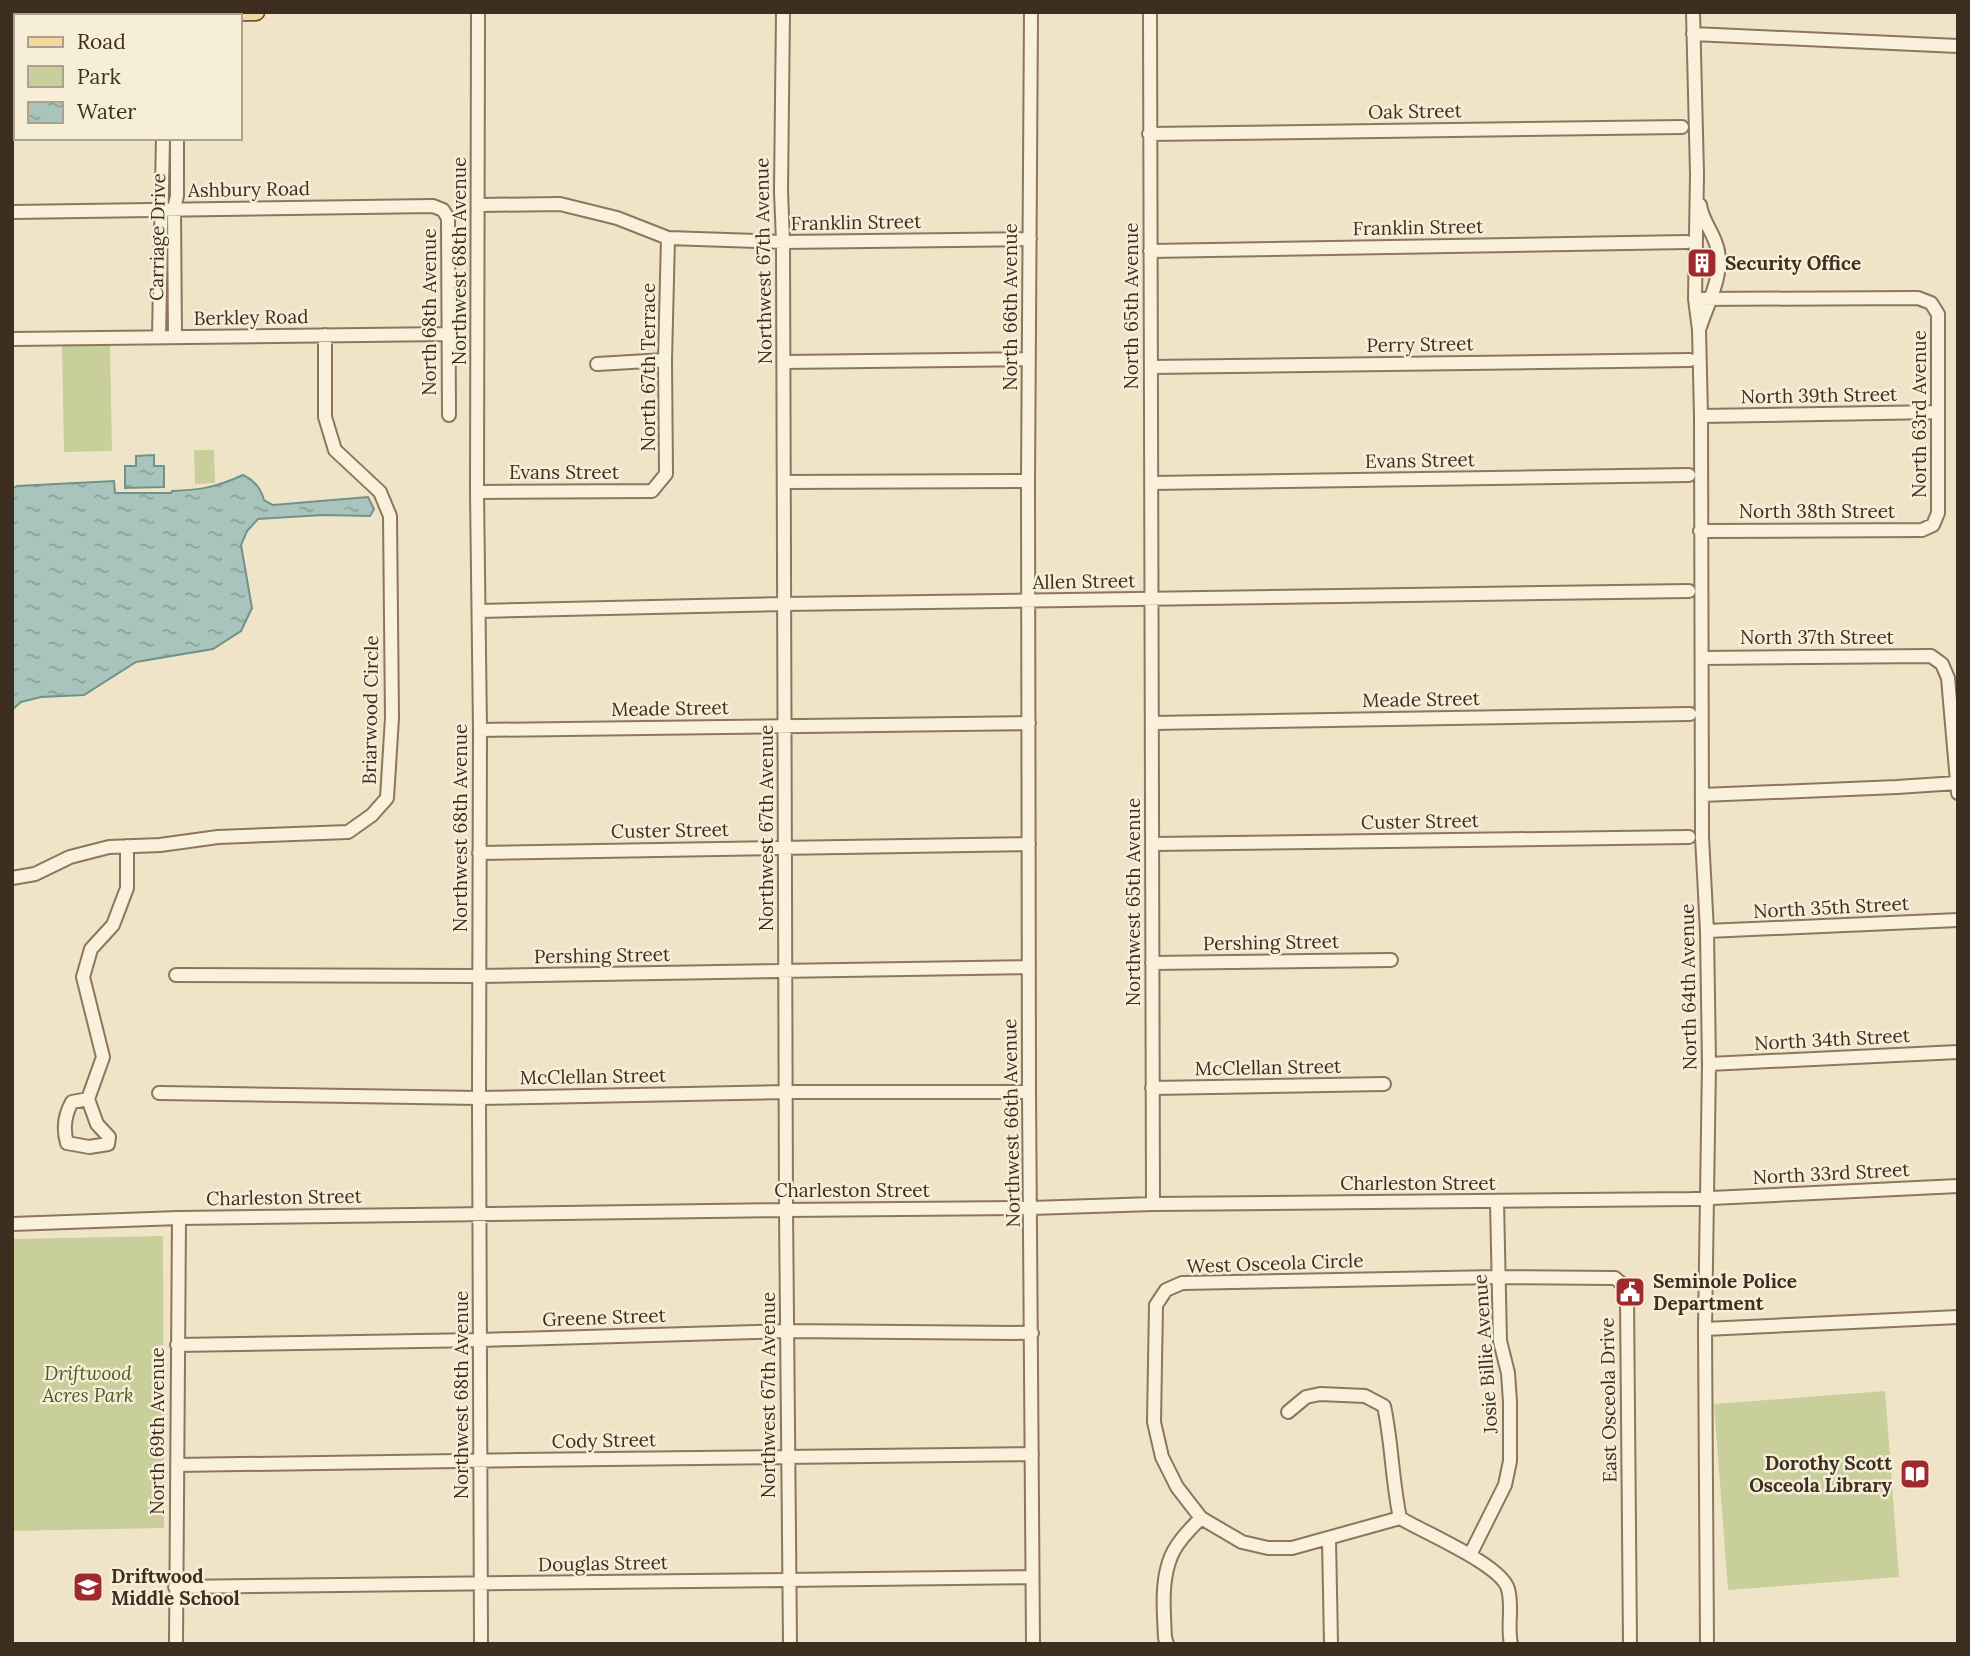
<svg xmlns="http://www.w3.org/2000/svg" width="1970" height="1656" font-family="Lora,serif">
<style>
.park{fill:#c9cf9b}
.water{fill:url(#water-ripples);stroke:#6f938a;stroke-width:2}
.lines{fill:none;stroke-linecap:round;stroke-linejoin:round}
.minor-casing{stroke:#8d765c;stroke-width:16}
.major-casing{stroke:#5b4430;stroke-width:19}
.minor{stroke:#faf1dc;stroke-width:12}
.major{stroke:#f3d9a0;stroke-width:16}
.labels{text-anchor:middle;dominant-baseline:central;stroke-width:5;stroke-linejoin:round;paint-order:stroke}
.street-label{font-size:19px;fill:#3d2e20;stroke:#f7eed8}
.poi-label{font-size:19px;font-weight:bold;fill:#3d2e20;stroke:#f7eed8;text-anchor:start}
.park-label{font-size:19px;font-style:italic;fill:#4d5a26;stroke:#f7eed8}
</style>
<defs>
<pattern id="water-ripples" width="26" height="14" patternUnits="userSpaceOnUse" patternTransform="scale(1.75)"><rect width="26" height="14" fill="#a9c4bc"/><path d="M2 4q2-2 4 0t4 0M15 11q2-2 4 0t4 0" fill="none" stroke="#8ba098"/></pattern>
</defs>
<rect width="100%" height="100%" fill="#f0e4c8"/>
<!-- park -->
<path class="park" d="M110,345L112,451L64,452L62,346Z
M194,450H214L215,483L195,484Z
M163,1236L164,1528L12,1531V1239Z
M1885,1391L1899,1577L1728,1590L1714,1404Z"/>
<!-- water -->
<path class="water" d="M154,455V466H164V487L125,488V466H136V456Z
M243,475C254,480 261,488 264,500L273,505L368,497L374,509L370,516L323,515L258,519L247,531L241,545L252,608L241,631L213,649L136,662L84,695L41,697L21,702L12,710V489L17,486L114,481L115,493H171L172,491C201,490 217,487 243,475Z"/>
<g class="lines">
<!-- minor casing -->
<g class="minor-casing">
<path id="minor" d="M478,12L477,492L480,730L479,1098L481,1644
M783,12L781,191L783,242L786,1210L790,1644
M1031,12L1028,481L1029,1092L1033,1644
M1150,12L1153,1204
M1693,12L1697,174L1695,299L1699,330L1701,416L1702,837L1707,931L1709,1064L1705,1329L1707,1644
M1693,34L1958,46
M1149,134L1682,127
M479,205L560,204L617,218L668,238L783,242L1030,239
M1700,205C1702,219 1710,228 1715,241C1727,269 1709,300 1700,327
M12,212L433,206L443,210L448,218L449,415
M1150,251L1687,242
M1695,299L1918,298L1931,303L1938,314V513L1933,525L1922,530L1700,531
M159,336L163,138
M175,337L174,209L177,196V138
M12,339L448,334
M784,362L1029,359
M597,364L665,360
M1151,367L1690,360
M1701,416L1937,412
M784,482L1028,481
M1151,483L1689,475
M477,492L652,491L666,474L665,360L668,238
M479,611L784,604L1689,591
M1702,658L1931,656L1942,664L1948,678L1958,793
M1152,723L1690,714
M480,730L1029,723
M1702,795L1897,787L1957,783
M1152,844L1689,837
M479,853L1029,844
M12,878L35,874L70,857L109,847L160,845L218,837L348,832L372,815L387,798L392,718L390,516L380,492L335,450L325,417V335
M1707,931L1958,920
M1152,963L1391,960
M176,975L479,976L1029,967
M1709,1064L1958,1052
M1152,1088L1384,1084
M159,1093L479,1098L786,1092H1029
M88,1099L72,1102C64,1116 63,1129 67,1143L89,1147L108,1144L109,1137L97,1124L88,1099L103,1057L83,977L91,949L113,925L127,888V846
M12,1224L179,1218L786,1210L1031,1208L1153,1204L1691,1199L1958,1186
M1705,1329L1958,1317
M177,1345L480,1340L787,1331L1032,1333
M1288,1412L1306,1397L1320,1394L1365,1396L1384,1406C1392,1443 1392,1481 1400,1518
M177,1465C462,1462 747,1455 1032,1454
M1329,1539L1331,1644
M1470,1555L1505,1485L1510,1461V1402L1508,1373L1500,1341L1497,1202
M175,1587L1032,1577
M176,1644L179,1218
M1167,1644L1165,1638C1164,1613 1161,1586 1169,1562C1174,1545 1189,1530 1201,1518
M1511,1644C1507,1626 1513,1607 1508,1589C1502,1565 1423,1532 1400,1518L1292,1548H1268L1242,1542L1201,1518L1177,1487L1162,1457L1154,1422L1156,1305L1166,1290L1182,1283L1498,1277L1615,1278L1622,1284L1627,1297L1630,1644"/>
</g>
<!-- major casing -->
<g class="major-casing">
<path id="major" d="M12,16H16
M53,16L256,12"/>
</g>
<!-- minor -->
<use href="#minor" class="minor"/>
<!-- major -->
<use href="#major" class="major"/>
</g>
<!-- icons -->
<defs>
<g id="building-square" transform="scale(1.575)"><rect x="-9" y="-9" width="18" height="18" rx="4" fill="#9e2a2b" stroke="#f7eed8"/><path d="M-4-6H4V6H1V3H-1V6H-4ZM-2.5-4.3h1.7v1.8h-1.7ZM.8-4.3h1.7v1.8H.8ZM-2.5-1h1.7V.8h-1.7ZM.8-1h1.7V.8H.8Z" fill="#fff"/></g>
<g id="civic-square" transform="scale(1.575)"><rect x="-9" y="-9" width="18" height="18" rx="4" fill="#9e2a2b" stroke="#f7eed8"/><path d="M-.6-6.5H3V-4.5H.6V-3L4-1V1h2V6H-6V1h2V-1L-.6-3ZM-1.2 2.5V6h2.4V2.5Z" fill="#fff"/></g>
<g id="library-square" transform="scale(1.575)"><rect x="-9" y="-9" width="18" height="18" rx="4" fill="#9e2a2b" stroke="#f7eed8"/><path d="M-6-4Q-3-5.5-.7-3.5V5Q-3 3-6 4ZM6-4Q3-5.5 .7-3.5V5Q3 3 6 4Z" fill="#fff"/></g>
<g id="school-square" transform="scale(1.575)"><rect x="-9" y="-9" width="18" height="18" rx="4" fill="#9e2a2b" stroke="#f7eed8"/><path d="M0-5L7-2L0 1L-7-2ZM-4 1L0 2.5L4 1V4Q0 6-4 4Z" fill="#fff"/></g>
</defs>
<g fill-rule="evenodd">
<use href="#building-square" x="1702" y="263"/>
<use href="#civic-square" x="1630" y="1292"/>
<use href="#library-square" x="1915" y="1474"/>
<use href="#school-square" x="88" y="1587"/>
</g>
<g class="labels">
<!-- street labels -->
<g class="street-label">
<text transform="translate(1415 111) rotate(-1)">Oak Street</text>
<text transform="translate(249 189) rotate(-1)">Ashbury Road</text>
<text transform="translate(856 222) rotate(-1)">Franklin Street</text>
<text transform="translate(1418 227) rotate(-1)">Franklin Street</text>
<text transform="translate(157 237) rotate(-89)">Carriage Drive</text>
<text transform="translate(459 261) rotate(-90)">Northwest 68th Avenue</text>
<text transform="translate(763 261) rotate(-91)">Northwest 67th Avenue</text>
<text transform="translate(1131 306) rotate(-90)">North 65th Avenue</text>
<text transform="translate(1010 307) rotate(-90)">North 66th Avenue</text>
<text transform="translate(429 312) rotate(-90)">North 68th Avenue</text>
<text transform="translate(251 317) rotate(-1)">Berkley Road</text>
<text transform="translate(1420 344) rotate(-1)">Perry Street</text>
<text transform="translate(648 367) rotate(-90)">North 67th Terrace</text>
<text transform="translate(1819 395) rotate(-1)">North 39th Street</text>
<text transform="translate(1919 414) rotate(-90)">North 63rd Avenue</text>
<text transform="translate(1420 460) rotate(-1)">Evans Street</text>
<text x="564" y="472">Evans Street</text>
<text x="1817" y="511">North 38th Street</text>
<text transform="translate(1084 581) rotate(-1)">Allen Street</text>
<text x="1817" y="637">North 37th Street</text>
<text transform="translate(1421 699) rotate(-1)">Meade Street</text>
<text transform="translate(670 708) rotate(-1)">Meade Street</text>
<text transform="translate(370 710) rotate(-89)">Briarwood Circle</text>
<text transform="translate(1420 821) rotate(-1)">Custer Street</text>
<text transform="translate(460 828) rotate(-90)">Northwest 68th Avenue</text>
<text transform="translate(766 828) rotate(-90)">Northwest 67th Avenue</text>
<text transform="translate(670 830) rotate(-1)">Custer Street</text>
<text transform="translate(1133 902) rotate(-90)">Northwest 65th Avenue</text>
<text transform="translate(1831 907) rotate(-3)">North 35th Street</text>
<text transform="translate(1271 942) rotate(-1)">Pershing Street</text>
<text transform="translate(602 955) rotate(-1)">Pershing Street</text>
<text transform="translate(1688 987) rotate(-91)">North 64th Avenue</text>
<text transform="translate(1832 1039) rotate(-3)">North 34th Street</text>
<text transform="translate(1268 1067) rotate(-1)">McClellan Street</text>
<text transform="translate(593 1076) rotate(-1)">McClellan Street</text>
<text transform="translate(1011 1123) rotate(-91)">Northwest 66th Avenue</text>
<text transform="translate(1831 1173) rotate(-3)">North 33rd Street</text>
<text x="1418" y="1183">Charleston Street</text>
<text x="852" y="1190">Charleston Street</text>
<text transform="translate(284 1197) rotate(-1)">Charleston Street</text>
<text transform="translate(1275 1263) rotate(-2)">West Osceola Circle</text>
<text transform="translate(604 1317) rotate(-2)">Greene Street</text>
<text transform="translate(1485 1354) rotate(-94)">Josie Billie Avenue</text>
<text transform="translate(461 1395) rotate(-90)">Northwest 68th Avenue</text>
<text transform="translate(768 1395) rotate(-90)">Northwest 67th Avenue</text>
<text transform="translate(1608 1400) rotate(-91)">East Osceola Drive</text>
<text transform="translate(157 1431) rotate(-90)">North 69th Avenue</text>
<text transform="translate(604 1440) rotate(-1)">Cody Street</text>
<text transform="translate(603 1563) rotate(-1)">Douglas Street</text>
</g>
<!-- poi labels -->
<g class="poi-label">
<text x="1725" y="263">Security Office</text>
<text x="1653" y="1281">Seminole Police<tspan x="1653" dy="22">Department</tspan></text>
<text x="1892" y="1463" text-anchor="end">Dorothy Scott<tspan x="1892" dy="22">Osceola Library</tspan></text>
<text x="111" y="1576">Driftwood<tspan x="111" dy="22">Middle School</tspan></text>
</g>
<!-- park labels -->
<g class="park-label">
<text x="88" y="1373">Driftwood<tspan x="88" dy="22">Acres Park</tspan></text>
</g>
</g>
<!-- border -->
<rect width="1970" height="1656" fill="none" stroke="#3d2e20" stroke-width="28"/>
<!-- legend -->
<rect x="14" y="14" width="228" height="126" fill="#f7eed8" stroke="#ada18e" stroke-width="2"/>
<rect x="28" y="37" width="35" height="10" fill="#f3d9a0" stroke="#ada18e" stroke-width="2"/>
<text x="77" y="49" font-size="21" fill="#3d2e20">Road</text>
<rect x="28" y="66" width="35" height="21" fill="#c9cf9b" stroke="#ada18e" stroke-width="2"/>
<text x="77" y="84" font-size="21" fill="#3d2e20">Park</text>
<rect x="28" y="102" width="35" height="21" fill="url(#water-ripples)" stroke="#ada18e" stroke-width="2"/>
<text x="77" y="119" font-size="21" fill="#3d2e20">Water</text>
</svg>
